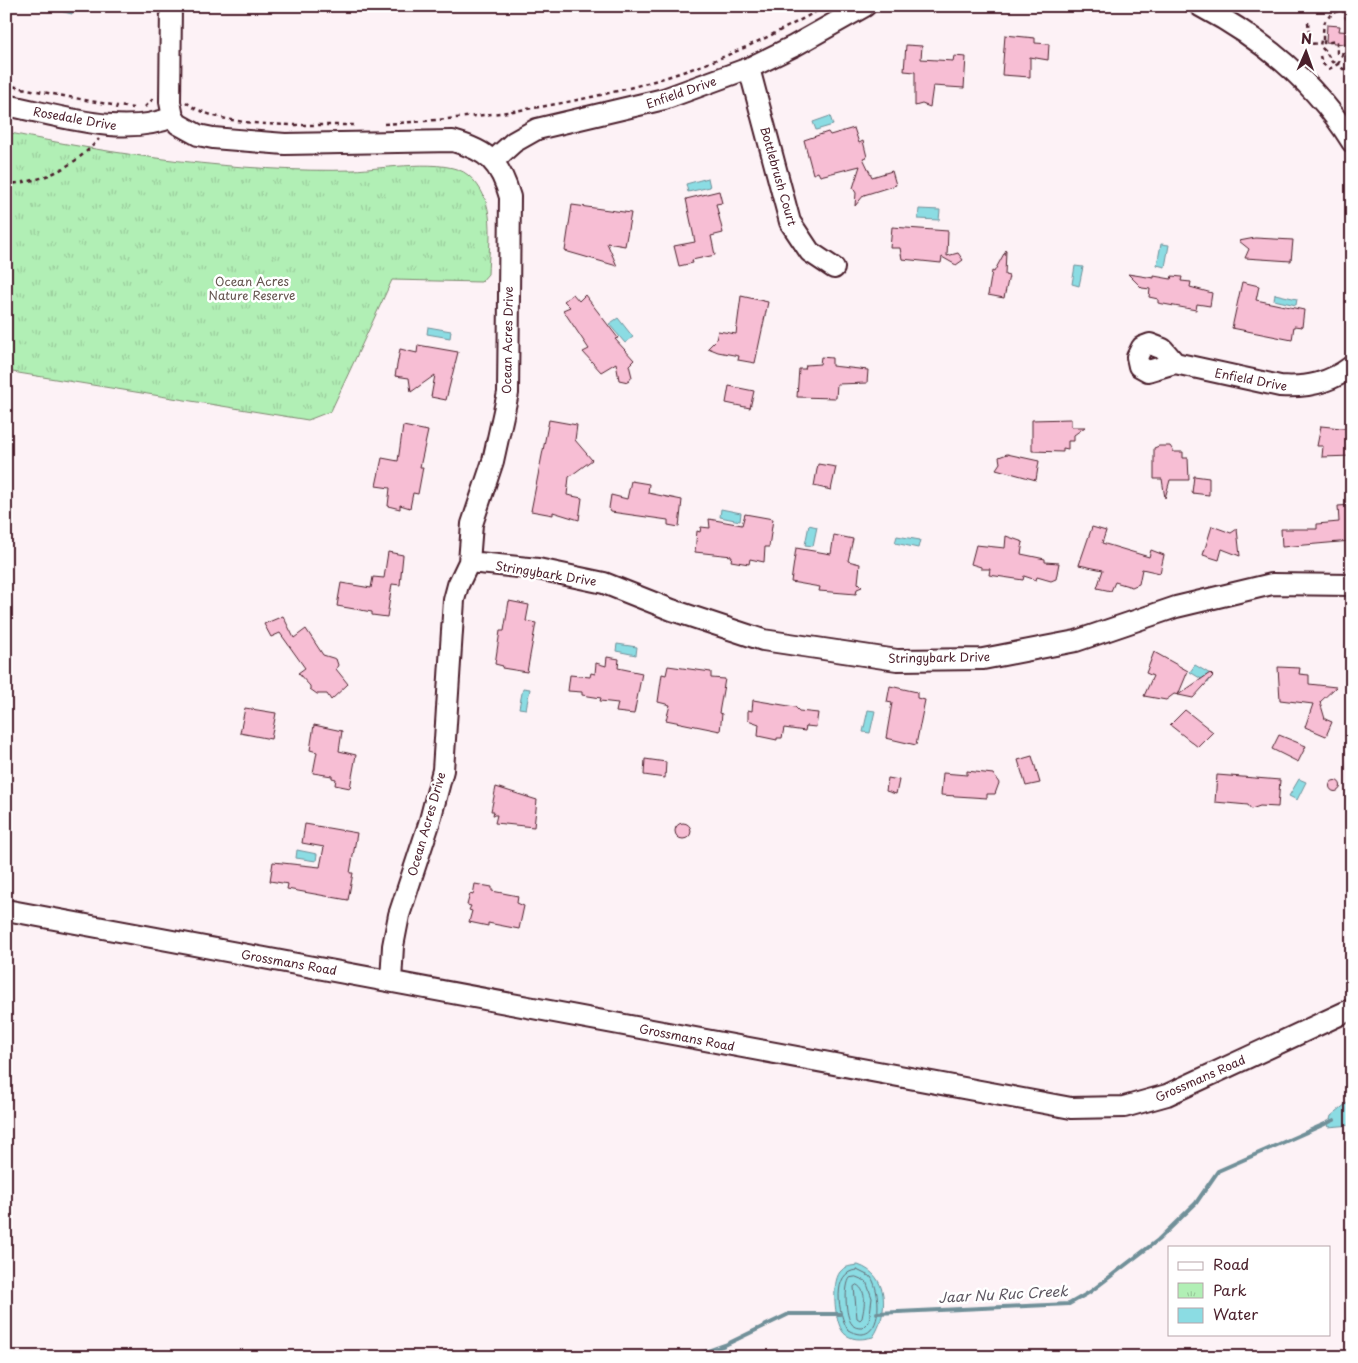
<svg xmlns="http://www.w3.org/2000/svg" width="1358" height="1363" font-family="'Playpen Sans',sans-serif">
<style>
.park{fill:url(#park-tufts);stroke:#7e8770}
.water{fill:#8bdce3;stroke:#719099}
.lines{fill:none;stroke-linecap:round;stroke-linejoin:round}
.shore{stroke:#646b75;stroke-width:1}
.stream{stroke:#719099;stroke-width:4}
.building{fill:#f7bed4;stroke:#4a1f2b}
.minor-casing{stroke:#4a1f2b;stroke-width:24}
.path{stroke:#4a1f2b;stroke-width:2.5;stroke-dasharray:4 4;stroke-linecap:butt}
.minor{stroke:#fff;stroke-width:20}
.labels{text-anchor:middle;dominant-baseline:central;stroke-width:5;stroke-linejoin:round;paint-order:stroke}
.street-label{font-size:12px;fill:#4a1f2b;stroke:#fff}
.park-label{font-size:12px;fill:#64534e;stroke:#fff}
.water-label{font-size:14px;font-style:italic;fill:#5e5862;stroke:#fff}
</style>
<defs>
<pattern id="park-tufts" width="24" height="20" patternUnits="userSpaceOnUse" patternTransform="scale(1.25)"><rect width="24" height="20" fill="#b1efb5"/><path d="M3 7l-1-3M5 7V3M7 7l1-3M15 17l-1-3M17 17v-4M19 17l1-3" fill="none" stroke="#9acc9c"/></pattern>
</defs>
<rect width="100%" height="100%" fill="#fdf2f6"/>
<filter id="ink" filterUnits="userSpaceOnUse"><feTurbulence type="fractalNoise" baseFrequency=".02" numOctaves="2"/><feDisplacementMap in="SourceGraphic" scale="10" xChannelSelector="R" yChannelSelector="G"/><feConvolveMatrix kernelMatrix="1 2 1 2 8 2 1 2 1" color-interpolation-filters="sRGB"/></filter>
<g filter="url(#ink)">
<!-- park -->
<path class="park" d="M6,132C113,155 243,173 353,170C381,169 447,157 468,175C498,200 489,240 488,274L481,282L392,280L331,411L308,420L6,371Z"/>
<!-- water -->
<path class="water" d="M40,6H73L72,14Z
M830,116L833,125L816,130L813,122Z
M708,178L710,187L688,192L686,184Z
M919,209L940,210L939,220L918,219Z
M1161,244L1169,245L1165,267L1157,265Z
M1075,266L1083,267L1079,286L1072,284Z
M1275,294L1297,299L1296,305L1274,300Z
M618,318L633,337L625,343L609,324Z
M428,327L451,331L450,338L427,334Z
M721,509L741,513L740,521L720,517Z
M809,525L817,527L813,546L805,545Z
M897,536L920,540L918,548L895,543Z
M617,644L637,647L636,655L616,651Z
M1195,665L1212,675L1208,683L1190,672Z
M523,688L530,689L526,709L519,708Z
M868,710L875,711L870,733L863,732Z
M1299,779L1306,782L1297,800L1289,796Z
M297,850L317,854L316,861L296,858Z
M1352,1099V1125L1328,1127L1331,1116Z
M858,1265C889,1275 889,1313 873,1337C864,1339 855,1341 846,1335C834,1327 831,1283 840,1272C845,1266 851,1266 858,1265Z"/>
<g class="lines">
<!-- shore -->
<path class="shore" d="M857,1270L871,1277C883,1296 882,1349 848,1330C838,1315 831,1271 857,1270Z
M856,1277L866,1281L872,1298L869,1322L863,1328C859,1328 854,1328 852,1324C845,1317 844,1285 850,1278Z
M857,1285C868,1291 864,1308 862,1318L860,1320L857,1318L854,1287Z"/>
<!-- stream -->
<path class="stream" d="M877,1313L1069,1304L1090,1292L1158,1240L1196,1203L1218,1171L1334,1120
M691,1357L725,1345L789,1314H840"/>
</g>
<!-- building -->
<path class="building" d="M1327,25L1340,26L1339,31L1352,32V45L1326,42Z
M1005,35L1035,38V43L1049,44L1048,60L1030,57V77L1002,75Z
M906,45L922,46L921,59L953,61L954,56L966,57L964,88L933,86L930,107L922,104L915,106V72L904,71Z
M854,128L859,143L863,141L867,157L863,158L872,177L892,171L896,185L864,195L855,206L856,193L853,188L860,166L820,176L818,172L813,174L804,140L828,132L830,135Z
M719,191L722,203L716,204L723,233L711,236L715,255L692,260L693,263L679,266L674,246L695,242L686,199Z
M572,205L631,213L625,246L607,243L617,266L565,251Z
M892,227L948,231L947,256L958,253L963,260L956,265L942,257L941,263L902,259L900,248H890Z
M1255,238L1293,240L1291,261L1245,258L1249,249L1239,241Z
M1006,250L1005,275L1009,276L1004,298L988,295L992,271L994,272Z
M1128,274L1154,278V276L1171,279L1172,276L1182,277L1181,281L1191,282L1190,287L1212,293L1210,306L1197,304L1196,310L1158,303V299L1149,297L1150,289L1142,288Z
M1242,282L1259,286L1256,300L1304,310L1302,327L1294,326L1292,340L1232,328Z
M573,294L579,301L585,295L618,338L615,339L634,360L629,365L632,377L628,382L619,380L616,363L601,372L583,352L589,349L563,310L570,307L564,301Z
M741,296L768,302L755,363L738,360L739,356L718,352L708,348L716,340L718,331L736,334Z
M418,345L458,352L446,400L431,397L435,375L411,392L409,378L395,376L400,349L417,353Z
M821,357L832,358V366L868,370L867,383L837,384L836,398L797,397L799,369H805L806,365L820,364Z
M729,386L754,391L750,408L726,403Z
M1071,419V427H1085L1074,435V441H1068V449L1063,448V452L1032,451V420Z
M549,420L577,425L575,440L592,460L569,477L567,495L582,498L579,520L553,512V515L531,511Z
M403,426L428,431L420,467H423L418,494L413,493L410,508L400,505V509L388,506L390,488L376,486L382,458L398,461Z
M1321,426L1352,429V456L1322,457L1323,446H1317Z
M1159,446H1170L1174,452H1183V458H1188L1189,480H1170L1165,498L1162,479H1154V448Z
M1007,454L1039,461L1036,480L996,469L1000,463L999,457Z
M818,464L836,467L831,490L814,486Z
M1194,476L1209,478V495L1192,493Z
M631,481L649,484L648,493L682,500L679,527L668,525V520L611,512L609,508L611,495L627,499Z
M1352,505L1351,541L1282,547L1281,529H1317V524L1339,522L1338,506Z
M745,514L773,519L769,547H765L764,562L750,559L749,564L731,561L732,556L695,552L697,531L700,532L701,527L710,528L709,519L742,525Z
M1212,526L1231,533L1237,529L1240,556L1222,549L1219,560L1203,555Z
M1092,527L1106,531L1102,543L1149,557L1151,550L1164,555L1160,573L1142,569L1139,584L1132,587L1115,582L1111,591L1097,588L1103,570L1079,565Z
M834,535L853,539L848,561L860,564L858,583L862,587L857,589L856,594L819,591L820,587L791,582L796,548L831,554Z
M1006,536L1023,542L1021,554L1045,559V562L1059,563L1056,579L1051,581L1037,577L1036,580L1024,576L1023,580L989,575L990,569H981V567L971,564L976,545L1005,548Z
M388,552L403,555L400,585L392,584L387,617L372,615V612L337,606L341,583L371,588L373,577L384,578Z
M509,601L529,605L526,621L536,623L527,672L502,668L503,666L495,664L500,631H504Z
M283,616L294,638L306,629L323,655L336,659L338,665L336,669L348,684L331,700L327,694H317L310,689V686L298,673L305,668L280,633L271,637L264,624Z
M1154,652L1188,671L1178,695L1210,673L1213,676L1193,698L1174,694L1166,700L1144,696L1153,676L1146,673Z
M607,657L619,659L618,668L642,673L634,714L616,712L618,703L600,701L601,698L582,695V692L568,691L570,675L590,677L591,673L595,674L596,663L606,666Z
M668,666L711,672V678L725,679L719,713L722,714L720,731L666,720L670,705L658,702L662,674L666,675Z
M1278,667L1300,668L1299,674L1309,675V684L1336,687L1320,702L1325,719L1332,722L1326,736L1305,727L1313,704L1280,700Z
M890,686L917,692V698L925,700L916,745L886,738L892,703L887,702Z
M753,700L795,707L799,711L818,713L816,727L806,726L805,731L784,728L782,738H777V740L758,736L759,724L748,720V710L752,711Z
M245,708L276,713L271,739L240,733Z
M1185,710L1213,732L1198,747L1170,725Z
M314,725L342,731L339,751L356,755L350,788L335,785L336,779L332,778V776L313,773L317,752L310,750Z
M1279,735L1306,746L1298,762L1272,749Z
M1032,756L1040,783L1026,786L1018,760Z
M645,759L666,762L665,778L644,775Z
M967,771L993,774L999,783L995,794H987V798L941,795L943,773L967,775Z
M1217,775L1280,780L1278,807L1260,806L1251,809L1248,805L1215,802Z
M888,778L899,780L896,794L886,791Z
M1329.5 786a5.5 5.5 0 1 1 11 0a5.5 5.5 0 1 1-11 0Z
M496,787L537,800L534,827L495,823L497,815H493L494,811H491Z
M675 831a8 8 0 1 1 16 0a8 8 0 1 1-16 0Z
M305,824L357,833L350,873H353L348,900L287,889L288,884L270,881L273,862L320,867L324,847L302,843Z
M475,884L492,887V891L518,896L517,903L524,906L519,929L488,923V926L469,922L472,911L469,910L471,906L467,905L470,894L473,895Z"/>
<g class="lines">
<!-- minor casing -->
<g class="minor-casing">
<path id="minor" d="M171,6L170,102L173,117L178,124L198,135L213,138L285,144L453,141C488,151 500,162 510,197L508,393L493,461L472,524L469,562L458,585L454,600L443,770L429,824L399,915L393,946L391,981
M1200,6C1261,38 1315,82 1352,142
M749,68L790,222L810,252L834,268
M6,105C58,115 122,138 173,117
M493,161L514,142L537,129L664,99L749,68L794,46L865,6
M1175,363L1163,349L1150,344L1142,347L1137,357L1139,366L1148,371L1175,363L1280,386C1307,388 1330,383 1352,366
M469,562L538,569L604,583L672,610L763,640L897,660L983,659L1076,641L1176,607L1272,584L1352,585
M6,910L1071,1108L1124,1107L1167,1095L1352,1009"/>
</g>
<!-- path -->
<path class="path" d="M1343,6L1342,9L1352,8
M1308,22L1310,44L1320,43
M1323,40C1323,20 1324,18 1342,9L1348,22
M1343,53L1338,64L1332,62L1326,52L1320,46L1321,40H1324V43L1337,41V53L1351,54
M1320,56L1322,63L1329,69L1338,64L1343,69H1352
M6,85L117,106
M186,102C222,131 308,124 354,125
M145,107L154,98
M116,109L117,106L133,108
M384,124C492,117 597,103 700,66C743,50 785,29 826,6
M6,185C14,183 22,183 29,181C56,176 81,159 99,139"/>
<!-- minor -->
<use href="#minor" class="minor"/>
</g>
</g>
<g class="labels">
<!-- street labels -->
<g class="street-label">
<text transform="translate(681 92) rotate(-19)">Enfield Drive</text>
<text transform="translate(75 118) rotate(10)">Rosedale Drive</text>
<text transform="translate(779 176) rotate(74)">Bottlebrush Court</text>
<text transform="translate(507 340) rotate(-89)">Ocean Acres Drive</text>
<text transform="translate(1251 379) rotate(11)">Enfield Drive</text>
<text transform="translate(546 573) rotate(9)">Stringybark Drive</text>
<text transform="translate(939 657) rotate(-1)">Stringybark Drive</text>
<text transform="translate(426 824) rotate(-74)">Ocean Acres Drive</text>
<text transform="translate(289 962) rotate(10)">Grossmans Road</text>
<text transform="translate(687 1037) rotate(11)">Grossmans Road</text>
<text transform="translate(1200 1078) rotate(-24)">Grossmans Road</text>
</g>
<!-- park labels -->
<g class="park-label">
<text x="252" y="281">Ocean Acres<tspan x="252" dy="14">Nature Reserve</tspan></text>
</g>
<!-- water labels -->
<g class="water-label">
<text transform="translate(1003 1294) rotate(-3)">Jaar Nu Ruc Creek</text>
</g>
</g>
<!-- margin -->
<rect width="1358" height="1363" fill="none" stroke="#fff" stroke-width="25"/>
<rect x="12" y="12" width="1333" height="1338" fill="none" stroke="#4a1f2b" stroke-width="2" filter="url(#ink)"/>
<!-- legend -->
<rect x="1168" y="1246" width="162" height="90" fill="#ffffff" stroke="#b7a5aa"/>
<rect x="1178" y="1262" width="25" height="8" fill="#ffffff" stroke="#b7a5aa"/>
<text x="1213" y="1270" font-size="15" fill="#4a1f2b">Road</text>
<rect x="1178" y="1283" width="25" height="15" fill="url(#park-tufts)" stroke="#b7a5aa"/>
<text x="1213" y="1296" font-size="15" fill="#4a1f2b">Park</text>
<rect x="1178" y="1308" width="25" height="15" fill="#8bdce3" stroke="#b7a5aa"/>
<text x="1213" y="1320" font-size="15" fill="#4a1f2b">Water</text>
<!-- north arrow -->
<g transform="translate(1306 52) rotate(2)" stroke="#ffffff" stroke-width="4" paint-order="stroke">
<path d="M0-4L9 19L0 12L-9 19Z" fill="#4a1f2b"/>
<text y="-8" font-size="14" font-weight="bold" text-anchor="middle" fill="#4a1f2b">N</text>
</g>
</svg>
